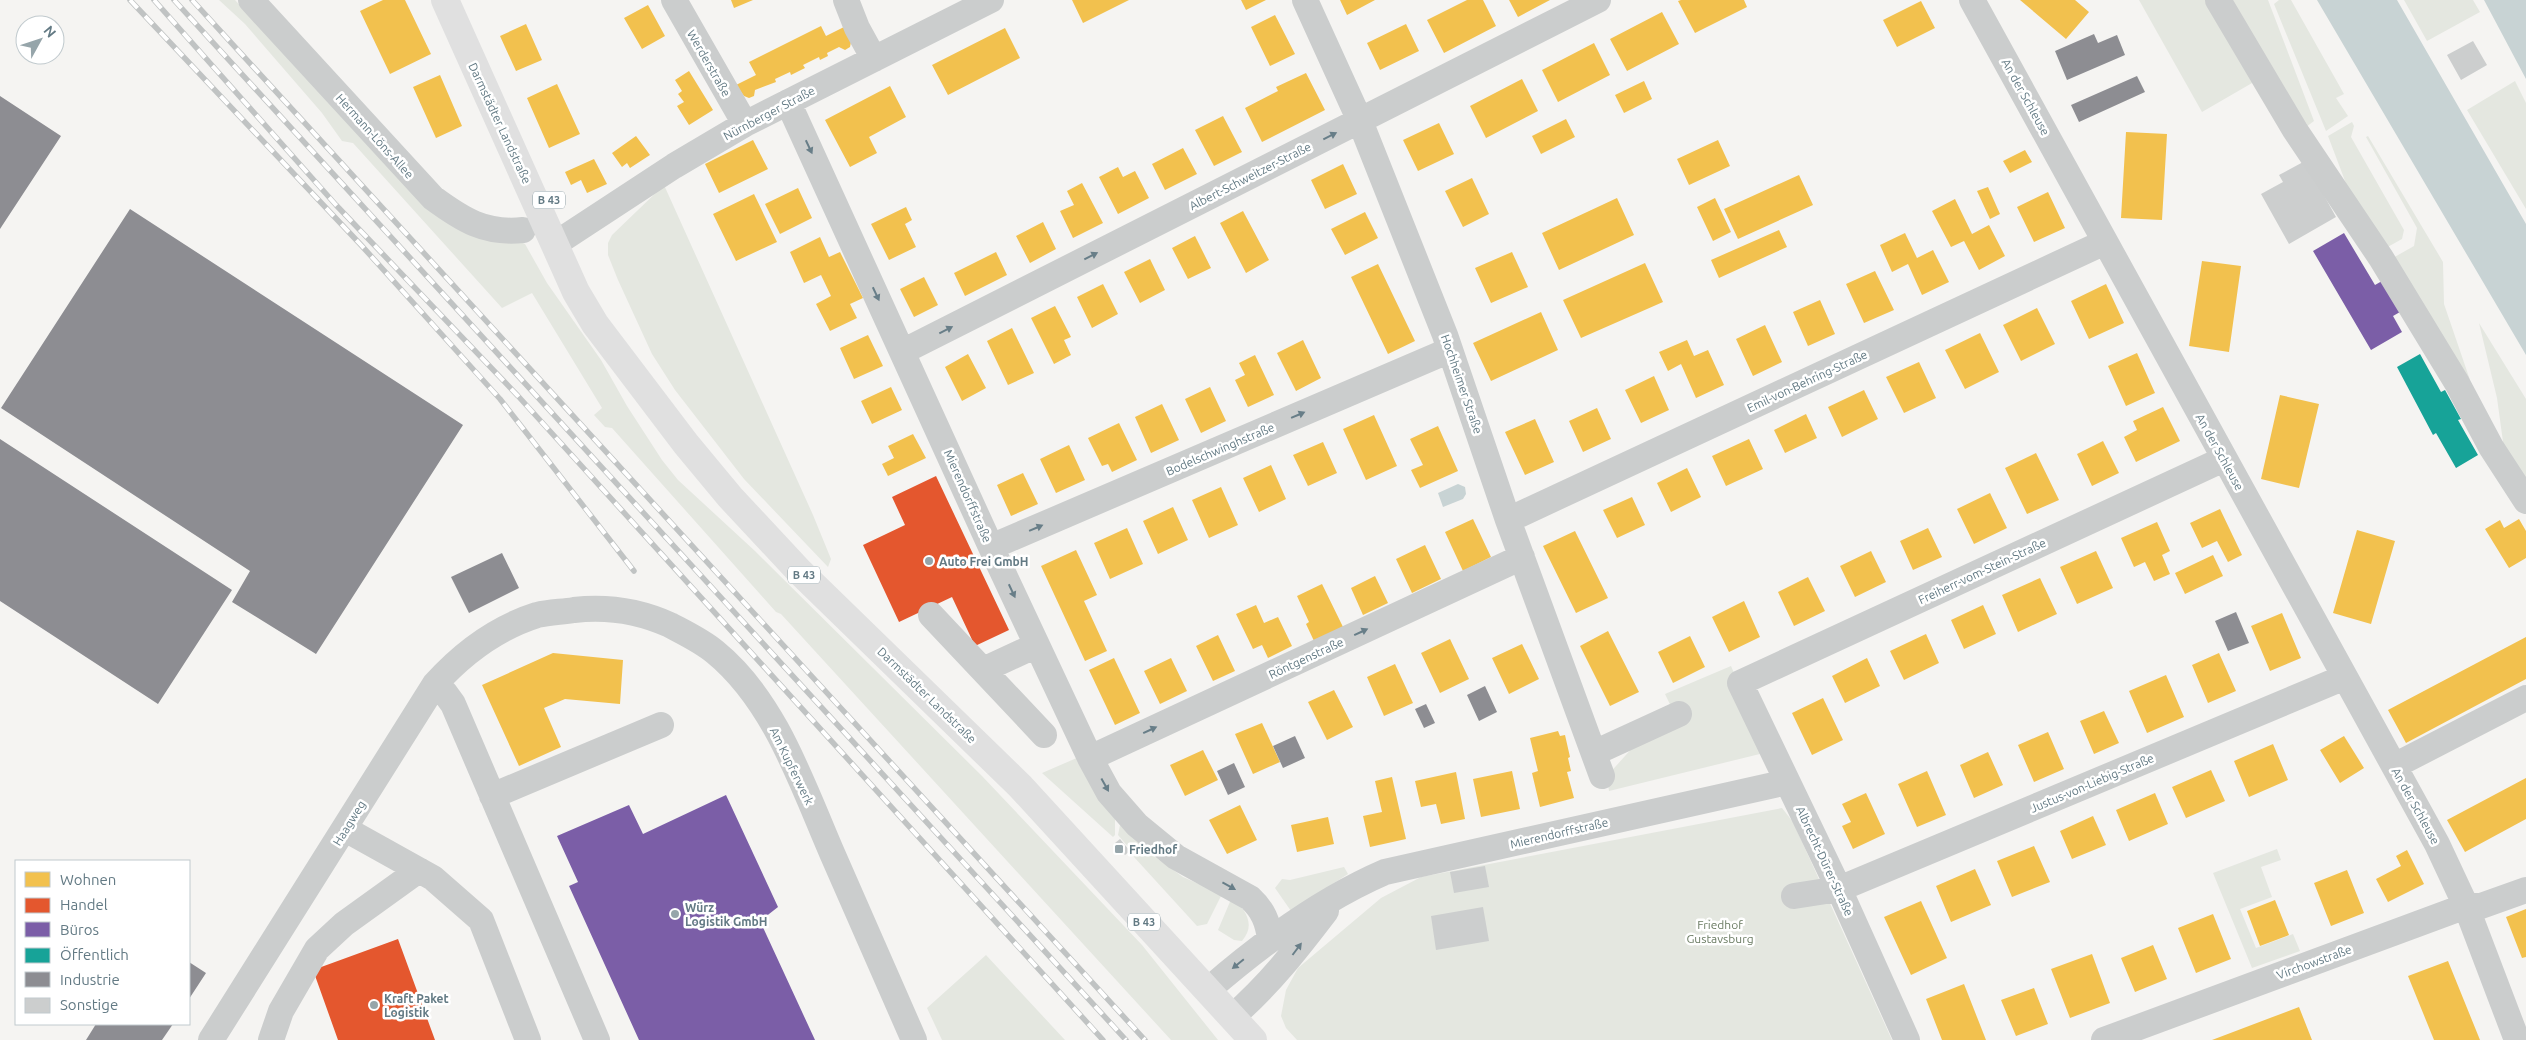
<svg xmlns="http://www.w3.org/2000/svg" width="2526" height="1040" font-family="Ubuntu,sans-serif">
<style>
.green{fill:#e4e7e0}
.water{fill:#c8d3d4}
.homes{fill:#f2c14e}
.shops{fill:#e4572e}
.offices{fill:#7b5ea7}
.public{fill:#17a398}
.industry{fill:#8d8d92}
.building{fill:#cccece}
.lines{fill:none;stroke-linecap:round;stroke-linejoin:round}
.minor{stroke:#cbcdcd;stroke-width:26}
.major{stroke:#e0e0e0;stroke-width:28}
.rail-casing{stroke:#c0c3c3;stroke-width:5.5}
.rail{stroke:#fff;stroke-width:4;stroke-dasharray:11;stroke-linecap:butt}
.oneway{fill:#687e88}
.poi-dot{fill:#96a5aa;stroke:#fff;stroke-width:2}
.labels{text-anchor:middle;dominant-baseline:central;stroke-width:5;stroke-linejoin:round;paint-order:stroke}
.shield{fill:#fff;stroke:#92a2a9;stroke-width:1}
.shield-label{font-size:11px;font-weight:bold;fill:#637a84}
.street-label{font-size:12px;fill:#637a84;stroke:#fff}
.poi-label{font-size:12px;font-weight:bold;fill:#637a84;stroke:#fff;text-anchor:start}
.park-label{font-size:12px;fill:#6a7b62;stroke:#fff}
</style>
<rect width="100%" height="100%" fill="#f5f4f2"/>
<!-- green -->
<path class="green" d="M219,0H235L416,192L525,244L547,283L601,360L627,406L662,460L678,480L755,551L982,776L1142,945L1218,1040H1171L781,614L776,612L612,428L605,427L594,415L602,408L532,293L502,308L353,143L342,141L322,113L245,24Z
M2139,0H2214L2259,79L2202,112Z
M2229,0H2268L2314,121L2306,127Z
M2279,0H2291L2344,94L2336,98L2348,116L2326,131L2274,4Z
M2404,0H2473L2480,12L2427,41Z
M2515,81L2526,103V209L2467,110Z
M2352,122L2354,126L2351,137L2404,230L2402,239L2384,249L2350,194L2328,136Z
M2368,136L2443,262L2444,304L2470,380L2391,259L2414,246L2417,228L2366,137Z
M664,185L813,515L831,559L828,567L744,479L675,390L652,354L618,280L608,255V243L612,235Z
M2479,323L2526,399V486L2504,449L2497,398Z
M1731,666L1768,752L1609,791L1607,776L1634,746L1678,721L1665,694Z
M1079,757L1115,819V835L1113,837L1042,773Z
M1782,808L1793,822L1892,1040H1297L1286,1028L1281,1016L1286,990L1298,968L1381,898L1421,877Z
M1120,825L1151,854L1183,877L1222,894L1207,924L1197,926L1134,857L1135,855L1118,835Z
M2277,849L2281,860L2261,867L2272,897L2240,909L2256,948L2293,934L2300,951L2252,968L2213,873Z
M1344,867L1348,874L1291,911L1275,888L1282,879L1290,880Z
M1232,897C1246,910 1256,925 1242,941L1234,940L1218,930Z
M986,955L1065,1040H942L927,1008Z"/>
<!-- water -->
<path class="water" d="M2317,0H2397L2526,224V355Z
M2484,0H2526V79Z
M1458,484L1465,487L1466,494L1463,499L1443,507L1438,493Z"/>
<!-- homes -->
<path class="homes" d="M383,0H405L431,54L390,74L360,11Z
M731,0H753L734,8Z
M1072,0H1129L1083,23Z
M1241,0H1266L1246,10Z
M1340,0H1375L1347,15Z
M1467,0H1483L1496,26L1444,53L1427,20Z
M1509,0H1550L1518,17Z
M1681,0H1744L1747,7L1695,33L1678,1Z
M2020,0H2075L2089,12L2066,39Z
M1921,1L1935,28L1897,47L1883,20Z
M648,5L665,36L642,49L624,18Z
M1662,12L1679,44L1627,71L1610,39Z
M1275,15L1295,54L1270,66L1251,27Z
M526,24L542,60L516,71L500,36Z
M1406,24L1419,51L1380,70L1367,43Z
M821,26L826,36L846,26L851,42L850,47L845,50L839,47L827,53L828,56L820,60L819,57L803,65L805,68L791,75L790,72L775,79L776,82L755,90L754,96L749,98L744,96L736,85L756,75L749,62Z
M1005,28L1020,58L948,95L932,65Z
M1594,43L1610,75L1558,102L1542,70Z
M689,71L713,110L689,125L677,106L684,102L678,94L682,91L675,80Z
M1306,73L1325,110L1262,142L1245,108L1278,91L1276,87Z
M440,75L462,126L436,138L413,87Z
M1522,79L1538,111L1486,138L1470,106Z
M1644,81L1652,99L1624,113L1615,95Z
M557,84L580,134L549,148L527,98Z
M890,86L906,117L869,137L877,153L850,167L825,120Z
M1223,116L1242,152L1214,166L1195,130Z
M1566,119L1575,137L1541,154L1532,136Z
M1439,123L1454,154L1418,171L1403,140Z
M2126,132L2167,134L2162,220L2121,218Z
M636,136L650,155L630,168L627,163L622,167L612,153Z
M753,140L768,169L719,193L705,164Z
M1718,140L1730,166L1689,185L1677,159Z
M1183,148L1197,174L1165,190L1152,164Z
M2025,150L2032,162L2010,173L2003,161Z
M594,159L607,184L587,193L581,180L571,185L565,172Z
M1343,164L1357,194L1325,209L1311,180Z
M1118,167L1123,177L1135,171L1149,198L1118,214L1099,177Z
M1799,175L1813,205L1738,239L1724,209Z
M1472,178L1489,214L1463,227L1445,191Z
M1082,183L1103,223L1073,238L1060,211L1074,205L1067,191Z
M1988,187L2000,214L1990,219L1977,191Z
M798,188L812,218L780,234L765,204Z
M2048,192L2065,228L2034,242L2017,207Z
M754,194L777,242L736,261L713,214Z
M1617,198L1634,235L1559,270L1542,233Z
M1715,198L1731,232L1713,241L1697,207Z
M1955,199L1972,234L1989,225L2005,256L1979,270L1964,241L1951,247L1932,211Z
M906,207L912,220L905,224L916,247L889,260L871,224Z
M1243,211L1269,260L1246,273L1220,223Z
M1365,212L1378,238L1345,255L1331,229Z
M1043,222L1056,249L1030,263L1016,236Z
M1779,230L1787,247L1719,278L1711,260Z
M1905,233L1917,258L1933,250L1949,282L1922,295L1908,264L1892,272L1880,245Z
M1195,236L1211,268L1188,279L1172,248Z
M820,237L829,257L840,252L863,298L850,304L857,318L830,331L816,304L831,296L821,275L804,283L790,252Z
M996,252L1007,275L965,296L954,273Z
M1512,252L1528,287L1491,303L1475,268Z
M1150,259L1165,290L1140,303L1124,272Z
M2202,261L2241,266L2229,352L2189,346Z
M1645,263L1663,302L1581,338L1563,300Z
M1378,264L1415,341L1388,354L1351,277Z
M1875,271L1894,310L1864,323L1846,284Z
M924,277L938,305L914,317L900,289Z
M1103,284L1118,314L1092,328L1077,297Z
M2106,284L2124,323L2089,339L2071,301Z
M1820,300L1835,334L1808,346L1793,312Z
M1055,306L1071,337L1064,340L1071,355L1054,364L1031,318Z
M2037,308L2055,344L2021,361L2003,325Z
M1541,312L1558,350L1491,381L1473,343Z
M1765,325L1782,362L1753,376L1736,339Z
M1012,328L1034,373L1008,385L987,341Z
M1980,333L1999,372L1965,389L1945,350Z
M868,335L883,366L854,379L840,348Z
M1303,340L1321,378L1296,391L1277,353Z
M1687,340L1694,356L1708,350L1724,385L1696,398L1681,364L1668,371L1659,352Z
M2137,353L2155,393L2126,406L2108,366Z
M968,354L986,388L962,401L945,367Z
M1255,355L1274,395L1248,407L1235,380L1245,375L1239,363Z
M1919,362L1936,398L1904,413L1886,377Z
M1654,376L1669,410L1641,423L1625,390Z
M891,387L902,410L872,424L861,401Z
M1210,387L1226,421L1201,433L1185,399Z
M1864,390L1878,419L1842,437L1828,407Z
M2280,395L2319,404L2299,488L2261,479Z
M1162,404L1179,440L1151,453L1135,417Z
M2163,407L2180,441L2136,462L2124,437L2137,430L2133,421Z
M1597,408L1611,439L1583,452L1569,421Z
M1806,414L1817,438L1785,453L1774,430Z
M1374,415L1397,466L1366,480L1343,429Z
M1535,419L1554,462L1525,475L1505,432Z
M1119,423L1137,460L1112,472L1108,464L1102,466L1088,438Z
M1438,426L1458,471L1420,488L1411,470L1423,465L1410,439Z
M913,434L926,458L888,476L882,464L894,458L888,446Z
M1749,439L1763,469L1726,486L1712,456Z
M2103,441L2119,473L2092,486L2077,454Z
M1323,442L1337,473L1308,486L1293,455Z
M1069,445L1085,480L1056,493L1040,459Z
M2036,453L2059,500L2027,514L2005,468Z
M1271,465L1286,499L1259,512L1243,478Z
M1687,468L1701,497L1671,512L1657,483Z
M1023,473L1038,504L1011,516L997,485Z
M1221,487L1238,525L1209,538L1192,500Z
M1990,493L2007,528L1974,544L1957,509Z
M1632,497L1645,525L1617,538L1603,510Z
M1173,507L1188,540L1158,554L1143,521Z
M2220,509L2242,555L2228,562L2217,541L2202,548L2190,523Z
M1473,519L1491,557L1463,571L1445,532Z
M2519,519L2526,531V558L2509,568L2485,529L2500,520L2504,528Z
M2157,522L2170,551L2162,555L2170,574L2154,581L2145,562L2134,567L2121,538Z
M1127,528L1143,564L1110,579L1094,543Z
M1928,528L1942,557L1913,570L1900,541Z
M2357,530L2395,541L2371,624L2333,613Z
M1575,531L1608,598L1576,613L1543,546Z
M1425,545L1441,579L1412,593L1396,559Z
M1076,550L1097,595L1084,601L1107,651L1085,661L1041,566Z
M1871,551L1886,582L1855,597L1840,566Z
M2096,551L2113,588L2077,604L2060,567Z
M2213,555L2223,576L2185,594L2175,573Z
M1375,576L1388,603L1363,615L1351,588Z
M1808,577L1825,611L1794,626L1778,592Z
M2040,578L2057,614L2018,632L2002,595Z
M1322,584L1343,627L1314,641L1306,624L1309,622L1297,596Z
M1744,601L1760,637L1729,652L1712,617Z
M1256,605L1264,623L1278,617L1292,646L1268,658L1262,645L1253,649L1236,614Z
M1983,605L1996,634L1964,649L1951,620Z
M2282,613L2301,658L2270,671L2251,626Z
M1608,631L1639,692L1610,706L1580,646Z
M1926,634L1939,663L1904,680L1890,651Z
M1218,635L1235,671L1213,681L1196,646Z
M1690,636L1705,667L1673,683L1658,652Z
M2526,637V679L2406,743L2388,710Z
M1450,639L1469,679L1440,693L1421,653Z
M1522,644L1539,679L1509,694L1492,658Z
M553,653L623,660L620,704L565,699L544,708L561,747L519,766L482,685Z
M2219,653L2236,691L2208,703L2192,665Z
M1114,658L1140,713L1115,725L1089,670Z
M1171,658L1187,691L1160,704L1144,671Z
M1867,658L1880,686L1845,703L1832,676Z
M1395,664L1413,703L1384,716L1367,677Z
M2166,675L2184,717L2147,733L2129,691Z
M1334,690L1353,727L1327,740L1308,702Z
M1823,698L1843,740L1812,755L1792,713Z
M2104,711L2119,743L2094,754L2080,721Z
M1262,723L1280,762L1253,774L1235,734Z
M1558,731L1560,736L1565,735L1570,757L1568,758L1571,771L1567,772L1574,798L1540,807L1532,773L1538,771L1530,738Z
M2048,732L2064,769L2034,782L2018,745Z
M2344,736L2364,768L2340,783L2320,750Z
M2273,744L2288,780L2249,797L2234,761Z
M1203,750L1218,780L1185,796L1170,765Z
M1988,752L2003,785L1974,798L1960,765Z
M2211,770L2225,801L2186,818L2172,787Z
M1512,771L1520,809L1481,817L1473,779Z
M1927,771L1946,815L1917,827L1898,784Z
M1456,772L1465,819L1441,824L1436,804L1421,807L1415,781Z
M1392,777L1406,839L1370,847L1363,816L1382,812L1375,781Z
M2526,778V819L2465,852L2447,820Z
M1866,793L1885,834L1853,849L1842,826L1851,822L1842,804Z
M2155,793L2168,824L2129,841L2116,810Z
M1240,805L1257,840L1227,854L1209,820Z
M2093,816L2106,845L2072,859L2060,831Z
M1328,817L1334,844L1297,852L1291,825Z
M2034,846L2050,882L2012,897L1997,861Z
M2407,850L2424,884L2388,902L2376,879L2401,866L2396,856Z
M1975,869L1991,905L1951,922L1936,886Z
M2347,870L2364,913L2331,926L2314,883Z
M2275,900L2289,935L2260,946L2247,911Z
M1921,901L1947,958L1911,975L1884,917Z
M2526,909V957L2522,958L2506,917Z
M2213,914L2231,959L2196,973L2178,928Z
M2153,945L2167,979L2135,992L2121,958Z
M2092,954L2110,1003L2070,1018L2051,969Z
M2448,961L2480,1040H2434L2408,976Z
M1964,984L1986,1040H1942L1926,999Z
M2034,988L2048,1024L2016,1036L2001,1000Z
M2299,1007L2312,1040H2212Z"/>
<!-- shops -->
<path class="shops" d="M936,476L1009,630L975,646L952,597L899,622L863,545L905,525L892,497Z
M398,939L435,1040H338L313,970Z"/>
<!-- offices -->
<path class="offices" d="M2344,233L2375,285L2382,281L2400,312L2393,316L2402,332L2371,350L2313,251Z
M726,795L778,907L760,921L815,1040H639L569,886L578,882L557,836L629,805L643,834Z"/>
<!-- public -->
<path class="public" d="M2420,354L2441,392L2445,390L2461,419L2458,420L2478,455L2456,468L2436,433L2433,435L2397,367Z"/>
<!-- industry -->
<path class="industry" d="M2094,34L2098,43L2117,35L2125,55L2067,80L2055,51Z
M2137,76L2145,92L2079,122L2071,105Z
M0,96L61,136L0,229Z
M130,209L463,425L316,654L232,602L250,571L1,408Z
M0,439L232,590L158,704L0,601Z
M502,553L519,588L469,613L451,577Z
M2236,612L2249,643L2228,651L2215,621Z
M1485,686L1497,712L1479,721L1467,695Z
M1426,704L1435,723L1424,728L1415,709Z
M1295,736L1305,758L1283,768L1273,746Z
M1234,763L1245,787L1228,795L1217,771Z
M189,962L206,973L189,999Z
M96,1024H173L162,1040H86Z"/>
<!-- building -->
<path class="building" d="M2473,41L2487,65L2461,80L2447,55Z
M2305,161L2336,217L2289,244L2261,194L2283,182L2279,175Z
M1120,839L1130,851L1125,855L1115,843Z
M1485,866L1489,887L1454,893L1450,872Z
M1483,907L1489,941L1436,950L1431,916Z"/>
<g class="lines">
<!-- minor -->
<path class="minor" d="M251,0L433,198C463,220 485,234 523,230
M674,0L745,124
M846,0L857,28L874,59
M1305,0L1360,121L1445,335L1508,520L1602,776
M1972,0L2437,844L2466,906L2517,1040
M2218,0L2295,130L2381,258L2457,383L2491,447L2526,501
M788,102L991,547L1090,758L1109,793L1137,825L1176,857L1250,898C1263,910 1268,922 1270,939
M555,244L674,166L745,124L991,0
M902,352L1598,0
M1508,520L2105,242
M991,547L1450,350
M931,615L1044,735
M983,670L1037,645
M435,684L445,693L453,704L597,1040
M1594,753L1679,714
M1090,758L1522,557
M2394,766L2526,698
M492,796L661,725
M345,829L433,878L481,920L528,1040
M1794,896L1839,889L2345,677
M1208,990C1261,944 1320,900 1385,872L1787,782
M1232,1017C1269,985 1297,949 1326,911
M211,1040L435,684C463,653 496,628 537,615C549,612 562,612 574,610C609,606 639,611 670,625C685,633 702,641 715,652C775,701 802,784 832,853C859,915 887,978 914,1040
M271,1040L281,1011L317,949L344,924L419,870
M1907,1040L1839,889L1740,683L2224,459
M2104,1040L2466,906H2481L2526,890"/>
<!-- major -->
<path class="major" d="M445,0L576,292L595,324L686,444L730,497L799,571L1020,786L1253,1040"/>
<!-- rail casing -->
<g class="rail-casing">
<path id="rail" d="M130,0L361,245L500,399L634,571
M154,0L336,205L518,396L1103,1040
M174,0L1126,1040
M192,0L1145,1040"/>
</g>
<!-- rail -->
<use href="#rail" class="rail"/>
</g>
<!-- one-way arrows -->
<defs><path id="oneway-solid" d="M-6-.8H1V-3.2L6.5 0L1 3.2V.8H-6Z" transform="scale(1.25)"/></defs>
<g class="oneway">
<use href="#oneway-solid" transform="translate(1330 136) rotate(-27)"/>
<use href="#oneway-solid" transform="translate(809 147) rotate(65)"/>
<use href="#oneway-solid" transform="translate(1091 256) rotate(-27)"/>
<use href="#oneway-solid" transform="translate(876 294) rotate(65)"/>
<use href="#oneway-solid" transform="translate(946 330) rotate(-27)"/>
<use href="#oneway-solid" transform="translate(1298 415) rotate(-23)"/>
<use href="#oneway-solid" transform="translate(1036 528) rotate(-23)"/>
<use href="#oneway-solid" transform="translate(1012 591) rotate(65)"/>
<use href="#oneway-solid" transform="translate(1361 632) rotate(-25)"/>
<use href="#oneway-solid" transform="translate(1150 730) rotate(-25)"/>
<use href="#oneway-solid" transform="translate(1105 785) rotate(61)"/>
<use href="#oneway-solid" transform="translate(1229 886) rotate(29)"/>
<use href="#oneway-solid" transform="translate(1297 949) rotate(-53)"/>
<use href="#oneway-solid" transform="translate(1238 964) rotate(141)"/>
</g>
<!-- markers -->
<g class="poi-dot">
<circle cx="929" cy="561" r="5"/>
<rect x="1114" y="844" width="10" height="10" rx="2.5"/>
<circle cx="675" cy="914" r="5"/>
<circle cx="374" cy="1005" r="5"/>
</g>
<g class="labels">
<!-- shield labels -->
<g class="shield">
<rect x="533" y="191.5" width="32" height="17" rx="4"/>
<rect x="788" y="566.5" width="32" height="17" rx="4"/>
<rect x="1128" y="913.5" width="32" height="17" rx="4"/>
</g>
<g class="shield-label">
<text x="549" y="200">B 43</text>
<text x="804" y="575">B 43</text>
<text x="1144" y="922">B 43</text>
</g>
<!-- street labels -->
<g class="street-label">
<text transform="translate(709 63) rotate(60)">Werderstraße</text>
<text transform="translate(2026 97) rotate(61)">An der Schleuse</text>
<text transform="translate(769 113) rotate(-28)">Nürnberger Straße</text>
<text transform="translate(500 123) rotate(65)">Darmstädter Landstraße</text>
<text transform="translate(375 136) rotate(48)">Hermann-Löns-Allee</text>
<text transform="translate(1250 176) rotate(-27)">Albert-Schweitzer-Straße</text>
<text transform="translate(1807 381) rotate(-25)">Emil-von-Behring-Straße</text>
<text transform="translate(1462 384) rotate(71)">Hochheimer Straße</text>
<text transform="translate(1220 449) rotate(-23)">Bodelschwinghstraße</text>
<text transform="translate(2220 452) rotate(61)">An der Schleuse</text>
<text transform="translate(968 496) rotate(66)">Mierendorffstraße</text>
<text transform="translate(1982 571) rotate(-25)">Freiherr-vom-Stein-Straße</text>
<text transform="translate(1306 658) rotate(-25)">Röntgenstraße</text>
<text transform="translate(927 695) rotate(44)">Darmstädter Landstraße</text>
<text transform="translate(792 766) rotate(64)">Am Kupferwerk</text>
<text transform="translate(2092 783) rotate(-23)">Justus-von-Liebig-Straße</text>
<text transform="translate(2416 806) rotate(61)">An der Schleuse</text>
<text transform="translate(349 823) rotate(-58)">Haagweg</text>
<text transform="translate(1559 833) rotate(-13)">Mierendorffstraße</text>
<text transform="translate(1825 861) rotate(65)">Albrecht-Dürer-Straße</text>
<text transform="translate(2314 962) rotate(-20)">Virchowstraße</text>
</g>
<!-- poi labels -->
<g class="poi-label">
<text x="939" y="561">Auto Frei GmbH</text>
<text x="1129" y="849">Friedhof</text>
<text x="685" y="907">Würz<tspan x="685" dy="14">Logistik GmbH</tspan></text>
<text x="384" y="998">Kraft Paket<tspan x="384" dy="14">Logistik</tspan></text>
</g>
<!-- park labels -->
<g class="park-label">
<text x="1720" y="924">Friedhof<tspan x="1720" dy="14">Gustavsburg</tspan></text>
</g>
</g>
<!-- legend -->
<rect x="15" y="860" width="175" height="165" fill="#ffffff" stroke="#c1cace"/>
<rect x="25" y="872" width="25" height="15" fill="#f2c14e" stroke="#c1cace"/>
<text x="60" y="885" font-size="15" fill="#637a84">Wohnen</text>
<rect x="25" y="898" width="25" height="15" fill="#e4572e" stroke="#c1cace"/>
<text x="60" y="910" font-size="15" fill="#637a84">Handel</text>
<rect x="25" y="922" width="25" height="15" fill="#7b5ea7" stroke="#c1cace"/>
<text x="60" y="935" font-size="15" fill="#637a84">Büros</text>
<rect x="25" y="948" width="25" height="15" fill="#17a398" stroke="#c1cace"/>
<text x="60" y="960" font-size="15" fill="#637a84">Öffentlich</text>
<rect x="25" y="972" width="25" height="15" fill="#8d8d92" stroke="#c1cace"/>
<text x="60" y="985" font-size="15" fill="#637a84">Industrie</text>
<rect x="25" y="998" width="25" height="15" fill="#cccece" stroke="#c1cace"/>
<text x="60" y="1010" font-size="15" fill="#637a84">Sonstige</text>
<!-- north arrow -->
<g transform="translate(40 40) rotate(50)"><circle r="24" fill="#ffffff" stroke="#c1cace"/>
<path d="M0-4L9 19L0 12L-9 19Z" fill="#96a5aa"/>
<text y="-8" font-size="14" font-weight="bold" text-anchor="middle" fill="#637a84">N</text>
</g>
</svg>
